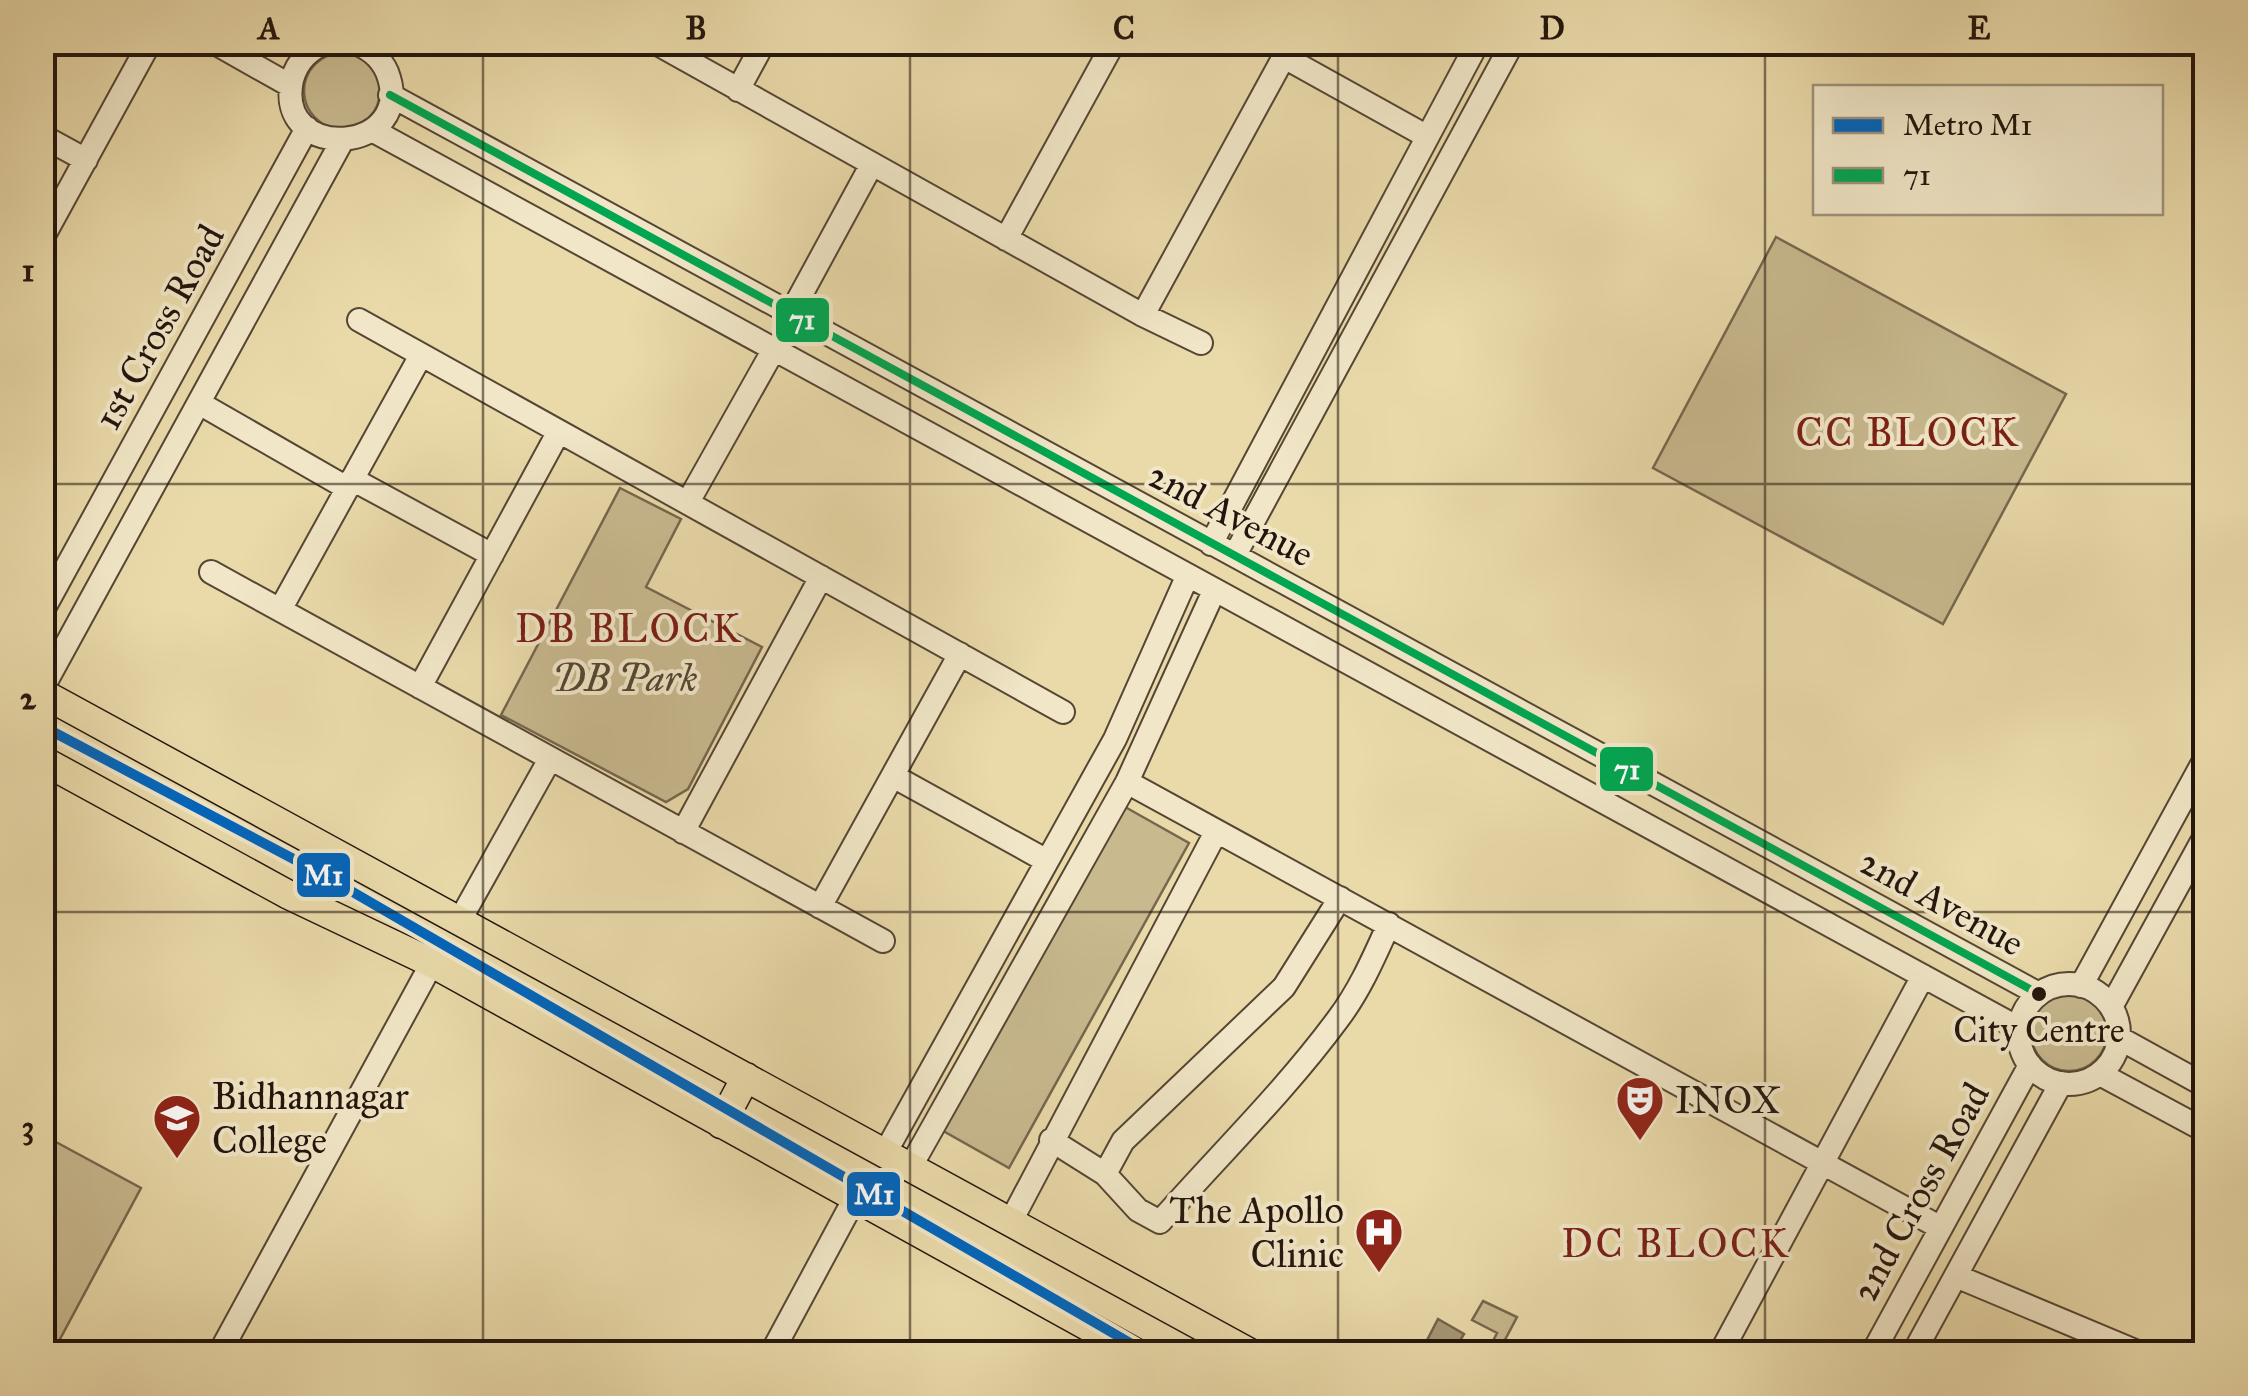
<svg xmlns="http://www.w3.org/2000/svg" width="2248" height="1396" font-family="'IM FELL Great Primer',serif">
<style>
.green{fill:#c8b98f;stroke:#76674e;stroke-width:2.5}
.water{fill:#a69775;stroke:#72634b;stroke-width:2.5}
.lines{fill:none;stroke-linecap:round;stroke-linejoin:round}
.minor-casing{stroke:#554634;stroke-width:26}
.major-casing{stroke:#23150d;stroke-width:31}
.minor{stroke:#f1e7c8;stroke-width:22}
.major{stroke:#eadaaa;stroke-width:28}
.bus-1-casing{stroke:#f1e7c8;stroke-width:15}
.bus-1{stroke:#00a651;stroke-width:8}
.metro-1-casing{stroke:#f1e7c8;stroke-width:18}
.metro-1{stroke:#0065bd;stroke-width:10}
.grid{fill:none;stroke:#23150d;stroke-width:2.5;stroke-opacity:0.55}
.bus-dot{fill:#23150d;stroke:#f1e7c8;stroke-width:4}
.labels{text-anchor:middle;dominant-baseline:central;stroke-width:8;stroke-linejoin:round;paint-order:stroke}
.bus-label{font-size:36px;fill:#23150d;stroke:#f1e7c8}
.street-label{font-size:38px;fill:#23150d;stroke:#f1e7c8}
.park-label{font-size:38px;font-style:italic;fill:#554634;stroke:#f1e7c8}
.poi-label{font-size:38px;fill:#23150d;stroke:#f1e7c8;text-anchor:start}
.neighbourhood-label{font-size:40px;letter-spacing:2.5px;fill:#7a1f14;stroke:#f1e7c8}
.line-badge{stroke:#f1e7c8;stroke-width:4}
.badge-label{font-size:28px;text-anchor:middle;font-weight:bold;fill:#fff}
.neatline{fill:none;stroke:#23150d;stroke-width:4}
.grid-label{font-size:32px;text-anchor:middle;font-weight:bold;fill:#23150d}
</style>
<rect width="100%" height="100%" fill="#eadaaa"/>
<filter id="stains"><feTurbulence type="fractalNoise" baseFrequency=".002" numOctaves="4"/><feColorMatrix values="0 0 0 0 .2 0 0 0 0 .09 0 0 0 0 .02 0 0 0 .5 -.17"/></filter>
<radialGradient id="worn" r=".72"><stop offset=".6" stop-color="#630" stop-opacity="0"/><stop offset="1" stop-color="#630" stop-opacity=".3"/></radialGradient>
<!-- green -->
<path class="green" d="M304 91a38 38 0 1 1 76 0a38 38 0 1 1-76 0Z
M1776,237L2066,394L1943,624L1653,468Z
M620,488L681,519L646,587L762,647L688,789L666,802L501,715Z
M1118,803L1189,843L1009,1168L938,1128Z
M2031 1033a38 38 0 1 1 76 0a38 38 0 1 1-76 0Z
M43,1135L141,1188L52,1354L42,1353Z
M1483,1301L1517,1317L1498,1353H1487L1497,1333L1472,1320Z"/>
<!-- water -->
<path class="water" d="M1438,1319L1464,1334L1453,1353H1437L1424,1346Z"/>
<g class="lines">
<!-- minor casing -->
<g class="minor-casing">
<path id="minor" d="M213,42L291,86
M328,42C311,48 297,61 292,80C274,165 419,154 387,72C380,56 368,48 353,42
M654,42L1141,314L1201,343
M1284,57L1426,136
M738,90L764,42
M390,95L2039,994
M372,130L2020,1029
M42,136L86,160
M42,239L150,42
M1006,239L1114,42
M791,313L872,164
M1143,315L1292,42
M359,320L1063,712
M199,403L347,488
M352,479L492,555
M688,502L774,349
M1211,544L1478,42
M1235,555L1513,42
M211,572L883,941
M280,610L420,357
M42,612L307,128
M420,687L558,433
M42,689L342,141
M893,776L1047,861
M1127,782L1941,1228
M683,832L821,577
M1340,898L1284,987L1123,1141L1105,1174L1138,1210L1160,1222C1219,1155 1285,1091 1338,1019C1360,990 1374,957 1389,924
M820,907L960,654
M460,920L550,759
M2019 1034a50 50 0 1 1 100 0a50 50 0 1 1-100 0Z
M2081,986L2206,757
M2111,1007L2206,834
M2119,1038L2206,1086
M2100,1074L2206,1131
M1051,1140L1105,1174
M885,1153L1115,739L1187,577
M911,1166L1127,782L1214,591
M1011,1221L1216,832
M1956,1276L2142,1354
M219,1354L432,963
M771,1354L856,1196
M1720,1354L1923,976
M1872,1354L2030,1065
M1913,1354L2061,1083"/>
</g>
<!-- major casing -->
<g class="major-casing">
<path id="major" d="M42,693L1252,1354
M42,760L287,894L432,963L1138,1354
M721,1124L746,1077"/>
</g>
<!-- minor -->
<use href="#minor" class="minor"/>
<!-- major -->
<use href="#major" class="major"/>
<!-- bus-1 casing -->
<g class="bus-1-casing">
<path id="bus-1" d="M390,95L2039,994"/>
</g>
<!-- bus-1 -->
<use href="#bus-1" class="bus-1"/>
<!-- metro-1 casing -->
<g class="metro-1-casing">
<path id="metro-1" d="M42,726L320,873L1149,1354"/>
</g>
<!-- metro-1 -->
<use href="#metro-1" class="metro-1"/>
</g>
<!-- grid -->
<path class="grid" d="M483,42V1354M910,42V1354M1338,42V1354M1765,42V1354M42,484H2206M42,912H2206"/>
<!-- icons -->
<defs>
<g id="theatre-pin" transform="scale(2.5)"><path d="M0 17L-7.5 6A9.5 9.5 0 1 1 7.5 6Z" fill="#8f2418" stroke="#f1e7c8"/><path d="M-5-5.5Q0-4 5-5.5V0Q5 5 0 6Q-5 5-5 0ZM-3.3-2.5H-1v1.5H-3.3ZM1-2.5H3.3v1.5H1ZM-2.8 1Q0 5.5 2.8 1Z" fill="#fff"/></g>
<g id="university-pin" transform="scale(2.5)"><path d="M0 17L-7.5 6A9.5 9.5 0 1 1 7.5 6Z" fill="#8f2418" stroke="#f1e7c8"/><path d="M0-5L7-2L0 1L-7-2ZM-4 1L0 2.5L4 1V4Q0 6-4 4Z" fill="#fff"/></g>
<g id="hospital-pin" transform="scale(2.5)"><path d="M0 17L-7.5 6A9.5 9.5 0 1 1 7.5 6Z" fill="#8f2418" stroke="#f1e7c8"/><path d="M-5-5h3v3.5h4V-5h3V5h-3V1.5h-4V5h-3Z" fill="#fff"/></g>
</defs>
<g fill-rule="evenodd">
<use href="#theatre-pin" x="1640" y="1100"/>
<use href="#university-pin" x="177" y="1118"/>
<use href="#hospital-pin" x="1379" y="1232"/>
</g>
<!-- markers -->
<circle class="bus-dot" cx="2039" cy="994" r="9"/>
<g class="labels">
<!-- bus labels -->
<g class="bus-label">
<text x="2039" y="1030">City Centre</text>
</g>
<!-- street labels -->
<g class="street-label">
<text transform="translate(159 327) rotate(-61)">1st Cross Road</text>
<text transform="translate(1231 514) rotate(28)">2nd Avenue</text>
<text transform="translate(1942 902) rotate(29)">2nd Avenue</text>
<text transform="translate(1920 1192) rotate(-61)">2nd Cross Road</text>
</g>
<!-- park labels -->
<g class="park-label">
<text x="625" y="678">DB Park</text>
</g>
<!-- poi labels -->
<g class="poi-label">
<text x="212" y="1096">Bidhannagar<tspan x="212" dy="44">College</tspan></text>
<text x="1675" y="1100">INOX</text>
<text x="1344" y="1210" text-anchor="end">The Apollo<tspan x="1344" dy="44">Clinic</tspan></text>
</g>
<!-- neighbourhood labels -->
<g class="neighbourhood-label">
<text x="1908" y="432">CC BLOCK</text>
<text x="629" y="628">DB BLOCK</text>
<text x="1676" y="1243">DC BLOCK</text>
</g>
</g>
<g class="line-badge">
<rect x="774" y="296" width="57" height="48" rx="10" fill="#00a651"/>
<rect x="1598" y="745" width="57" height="48" rx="10" fill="#00a651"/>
<rect x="295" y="851" width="57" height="48" rx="10" fill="#0065bd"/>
<rect x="845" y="1170" width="57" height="48" rx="10" fill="#0065bd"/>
</g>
<g class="badge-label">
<text x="802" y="329">71</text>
<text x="1627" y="779">71</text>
<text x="323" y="885">M1</text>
<text x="874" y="1204">M1</text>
</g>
<!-- margin -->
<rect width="2248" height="1396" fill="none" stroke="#eadaaa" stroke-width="110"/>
<!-- legend -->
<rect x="1813" y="85" width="350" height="130" fill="#f1e7c8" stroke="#9f937d" stroke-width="2.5"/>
<rect x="1833" y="118" width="50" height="15" fill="#0065bd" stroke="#9f937d" stroke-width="2.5"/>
<text x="1903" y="135" font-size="30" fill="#23150d">Metro M1</text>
<rect x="1833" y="168" width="50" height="15" fill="#00a651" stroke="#9f937d" stroke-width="2.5"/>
<text x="1903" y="185" font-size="30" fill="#23150d">71</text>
<rect x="55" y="55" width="2138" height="1286" class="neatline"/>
<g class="grid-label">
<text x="269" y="39">A</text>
<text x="696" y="39">B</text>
<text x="1124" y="39">C</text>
<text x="1552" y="39">D</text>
<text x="1979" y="39">E</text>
<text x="28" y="281">1</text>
<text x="28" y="709">2</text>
<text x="28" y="1138">3</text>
</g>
<rect width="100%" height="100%" filter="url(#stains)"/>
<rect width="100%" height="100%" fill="url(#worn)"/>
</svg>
